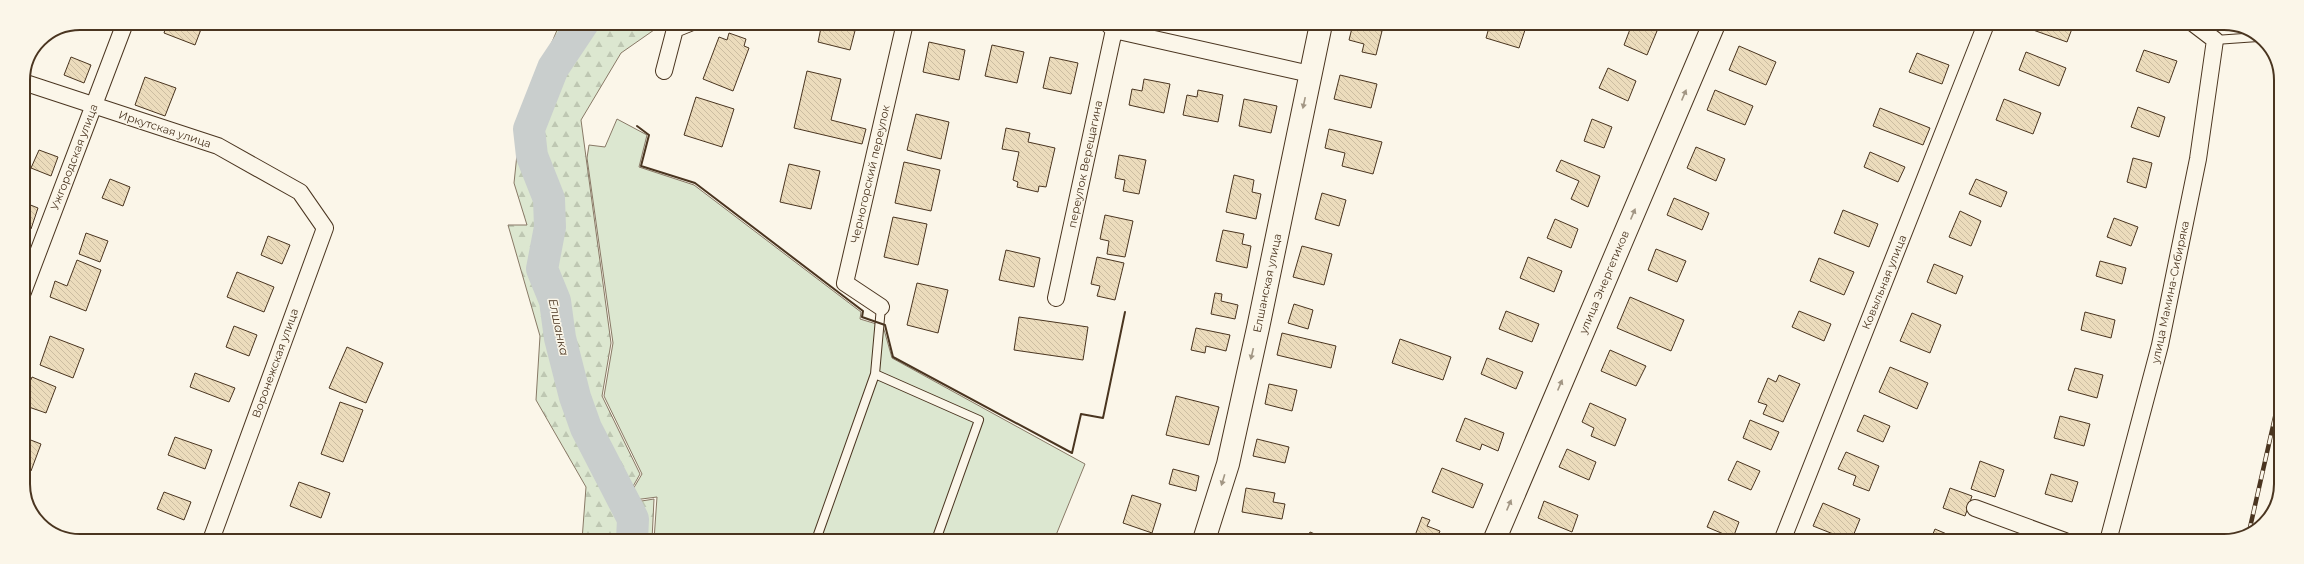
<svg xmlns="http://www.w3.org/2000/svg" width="2304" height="564" font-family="Montserrat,sans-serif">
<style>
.green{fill:#dce7d0;stroke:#887966}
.forest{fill:url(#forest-firs);stroke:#887966}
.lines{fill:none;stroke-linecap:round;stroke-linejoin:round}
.river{stroke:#c9cecd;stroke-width:32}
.building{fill:url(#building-back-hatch);stroke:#4a3520}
.lane-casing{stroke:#4a3520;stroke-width:10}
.street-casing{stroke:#4a3520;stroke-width:18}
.primary-casing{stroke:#4a3520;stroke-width:24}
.lane{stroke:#fbf6e9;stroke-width:8}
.street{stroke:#fbf6e9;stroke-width:16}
.primary{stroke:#fbf6e9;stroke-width:22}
.rail-casing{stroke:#4a3520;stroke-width:4.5}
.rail{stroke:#fbf6e9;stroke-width:3;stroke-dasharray:9;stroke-linecap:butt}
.wall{stroke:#4a3520;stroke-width:2}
.oneway{fill:#a29684}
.labels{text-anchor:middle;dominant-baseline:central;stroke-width:3;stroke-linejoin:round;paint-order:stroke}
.street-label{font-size:11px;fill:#4a3520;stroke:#fbf6e9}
.water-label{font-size:12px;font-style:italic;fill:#4a3520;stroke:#fbf6e9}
.rim{fill:none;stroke:#4a3520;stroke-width:2}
</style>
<defs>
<pattern id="forest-firs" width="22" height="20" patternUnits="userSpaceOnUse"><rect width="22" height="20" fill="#dce7d0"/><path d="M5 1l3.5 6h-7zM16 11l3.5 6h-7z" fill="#bec7b2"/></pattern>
<pattern id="building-back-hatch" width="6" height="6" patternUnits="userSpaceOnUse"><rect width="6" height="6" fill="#ecdcbc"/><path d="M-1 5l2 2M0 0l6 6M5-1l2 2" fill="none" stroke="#ccbda1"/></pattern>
</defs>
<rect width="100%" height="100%" fill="#fbf6e9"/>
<!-- green -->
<path class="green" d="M617,119L647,135L639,167L694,185L861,312L860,319L883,326L892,358L1085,464L1054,540H654L657,497L626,501L642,474L604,396L613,343L587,158L589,145L605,147Z"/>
<!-- forest -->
<path class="forest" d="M560,23H664L621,53L581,120L611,343L602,396L640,474L623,504L654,499L652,540H582L586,487L536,400L540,336L508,225H527L514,183L521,116Z"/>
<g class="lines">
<!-- river -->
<path class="river" d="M583,23L553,68L529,129L532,156L549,199L550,227L542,269L555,301L560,338L575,397L586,428L633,519L632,540"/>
</g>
<!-- building -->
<path class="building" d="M167,23H200L203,24L195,45L164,33Z
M822,23H857L850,50L818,42Z
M1353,24L1382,31L1376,55L1362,52L1364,44L1349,40Z
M1490,24H1502L1525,30L1519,48L1486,38Z
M1632,24H1640L1657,31L1647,55L1624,45Z
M2035,24H2068L2073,26L2067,42L2033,30Z
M729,33L746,39L744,46L749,48L733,91L703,79L719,37L727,40Z
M929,42L965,50L959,80L923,72Z
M992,45L1024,52L1017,83L985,76Z
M1739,46L1776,62L1766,85L1729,70Z
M2144,50L2177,61L2169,83L2136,71Z
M2026,52L2066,68L2059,86L2019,70Z
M1917,53L1949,65L1942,84L1909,72Z
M71,57L91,65L84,83L64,75Z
M1050,57L1078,63L1071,94L1043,88Z
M1608,68L1636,81L1628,101L1599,88Z
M807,71L841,79L831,120L866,129L862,144L794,128Z
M1340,75L1377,84L1371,108L1334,99Z
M145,77L176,88L165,116L135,105Z
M1144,79L1170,84L1164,113L1129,105L1132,89L1142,91Z
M1198,90L1223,95L1218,122L1183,115L1187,95L1197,97Z
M1715,90L1753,106L1745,125L1707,110Z
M696,97L734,109L722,147L684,135Z
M1244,99L1277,106L1271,133L1239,126Z
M2004,99L2041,113L2033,134L1996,120Z
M2138,107L2165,117L2159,137L2131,127Z
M1880,108L1930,128L1923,145L1873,126Z
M916,114L949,122L941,159L907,150Z
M1592,119L1612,127L1604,148L1584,141Z
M1006,128L1030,133L1028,142L1055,148L1046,187L1039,186L1038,192L1017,187L1018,182L1013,180L1019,152L1002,149Z
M1329,129L1382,142L1373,174L1342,166L1345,153L1325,148Z
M1696,147L1725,159L1716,181L1687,168Z
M39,150L58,157L51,176L31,168Z
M1870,152L1905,167L1898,182L1864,167Z
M1119,155L1146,160L1139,194L1123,191L1125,180L1115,178Z
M2133,158L2152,163L2146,188L2127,182Z
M1561,160L1600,176L1588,207L1571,199L1579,181L1556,171Z
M904,162L940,170L931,211L895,203Z
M789,164L820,171L811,209L780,202Z
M1234,175L1254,180L1252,192L1261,194L1256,219L1226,212Z
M110,179L130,187L123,206L102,198Z
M1976,179L2007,192L2001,207L1969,194Z
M1322,193L1346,200L1339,226L1315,219Z
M1674,198L1709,213L1702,230L1667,215Z
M23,202L38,208L31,229L23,226Z
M1843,210L1878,224L1869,247L1834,233Z
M1960,211L1981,221L1971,246L1949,237Z
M1105,215L1133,221L1125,257L1107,254L1109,241L1100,239Z
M893,217L927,224L918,265L884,257Z
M2114,218L2138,227L2131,246L2107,237Z
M1555,219L1578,229L1571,248L1547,238Z
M1223,230L1244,234L1242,244L1251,246L1247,268L1216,261Z
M86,233L108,241L100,262L79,254Z
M268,236L290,245L282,264L261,255Z
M1302,246L1332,254L1324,285L1293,277Z
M1656,249L1686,261L1677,282L1648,270Z
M1006,250L1040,258L1034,287L999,280Z
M1097,257L1124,263L1115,300L1097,296L1100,286L1091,284Z
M1528,257L1562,271L1554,292L1520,278Z
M1819,258L1854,272L1844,295L1810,281Z
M77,260L101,270L86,311L50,297L55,281L67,286Z
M2100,261L2126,268L2122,284L2096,276Z
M1934,264L1963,276L1956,294L1927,282Z
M237,272L274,287L264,312L227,297Z
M917,283L948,290L938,333L907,325Z
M1215,293L1222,294L1221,301L1238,305L1235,319L1211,314Z
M1630,297L1684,320L1671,351L1617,328Z
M1294,304L1313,310L1308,329L1288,323Z
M1506,311L1539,324L1532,342L1499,329Z
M1799,311L1831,324L1824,341L1792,327Z
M2085,312L2115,320L2111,338L2081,330Z
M1912,313L1941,325L1930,353L1900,341Z
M1019,317L1088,327L1083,360L1014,350Z
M234,326L257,335L249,356L226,347Z
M1196,328L1230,335L1226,351L1206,346L1205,353L1191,350Z
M1282,333L1336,346L1331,368L1277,355Z
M50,336L84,349L73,378L40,365Z
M1400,339L1451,357L1443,380L1392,363Z
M347,347L383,363L366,403L329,388Z
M1610,350L1646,366L1636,386L1601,371Z
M1487,358L1523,372L1516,389L1481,374Z
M1890,367L1928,383L1917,409L1879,392Z
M2075,368L2103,375L2097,398L2068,390Z
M195,373L235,388L229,402L190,387Z
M1779,375L1800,384L1783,422L1763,414L1767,405L1758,402L1768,378L1776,382Z
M32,377L56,387L46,413L23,405V398Z
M1269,384L1297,390L1292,411L1265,404Z
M1176,396L1219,407L1209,445L1166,435Z
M340,402L363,410L343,462L321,454Z
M1590,403L1626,419L1615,446L1591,436L1594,428L1582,422Z
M1864,415L1890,426L1883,442L1857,431Z
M2060,416L2090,424L2084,446L2054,438Z
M1465,418L1504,433L1498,451L1482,444L1480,450L1456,441Z
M1750,420L1779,432L1771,450L1743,438Z
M23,437L41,444L31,471L23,468Z
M175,437L212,450L205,469L168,455Z
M1257,439L1289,447L1285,463L1253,456Z
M1567,449L1596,462L1589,480L1559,467Z
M1846,452L1879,466L1869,491L1853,485L1856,476L1838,469Z
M1737,461L1760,471L1751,490L1728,480Z
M1980,461L2004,470L1995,497L1971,489Z
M1442,468L1483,484L1473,508L1432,492Z
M1173,469L1199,476L1196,491L1169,484Z
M2051,474L2078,482L2072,502L2045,494Z
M299,482L330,493L321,518L290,506Z
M1246,488L1275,493L1273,502L1285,504L1282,519L1242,512Z
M1950,488L1972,496L1965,516L1943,508Z
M164,492L191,502L184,520L157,509Z
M1132,495L1161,504L1152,533L1123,523Z
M1544,501L1578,515L1572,532L1538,518Z
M1823,503L1860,519L1851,541L1813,526Z
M1714,511L1739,522L1733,538L1707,527Z
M1422,517L1430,520L1427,526L1440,531L1436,541H1413Z
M1935,529L1963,541H1930Z
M1310,532L1327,539V541H1306Z"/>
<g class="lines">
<!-- lane casing -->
<g class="lane-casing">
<path id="lane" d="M2215,40L2258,37
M881,307L875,374L979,420L936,540
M816,540L875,374"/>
</g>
<!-- street casing -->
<g class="street-casing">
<path id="street" d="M1108,24L1114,30L1310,74
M664,71L675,29L690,23
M23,82L218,146L300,192L325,228L211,540
M23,292L125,23
M1056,298L1114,30
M881,307L845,283L905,23
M1975,508L2065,541
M1782,541L1986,24
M2108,541L2160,345L2198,159L2215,40L2194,24"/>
</g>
<!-- primary casing -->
<g class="primary-casing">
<path id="primary" d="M1204,540L1228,464L1258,328L1321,24
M1494,541L1714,24"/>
</g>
<!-- lane -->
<use href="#lane" class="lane"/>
<!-- street -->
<use href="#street" class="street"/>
<!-- primary -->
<use href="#primary" class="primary"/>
<!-- rail casing -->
<g class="rail-casing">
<path id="rail" d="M2249,532L2280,395"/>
</g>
<!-- rail -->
<use href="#rail" class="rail"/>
<!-- wall -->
<path class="wall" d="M637,126L649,135L641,166L695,183L863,311L862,317L885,325L893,357L1072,453L1081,414L1103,418L1125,312"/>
</g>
<!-- one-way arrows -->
<defs><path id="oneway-solid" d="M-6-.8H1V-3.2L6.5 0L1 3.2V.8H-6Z"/></defs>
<g class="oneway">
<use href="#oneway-solid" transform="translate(1684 95) rotate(-67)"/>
<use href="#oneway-solid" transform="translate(1304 103) rotate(102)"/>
<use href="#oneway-solid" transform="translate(1633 214) rotate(-67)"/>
<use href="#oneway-solid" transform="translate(1252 354) rotate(103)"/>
<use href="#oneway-solid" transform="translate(1560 385) rotate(-67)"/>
<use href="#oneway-solid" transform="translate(1223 480) rotate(107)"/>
<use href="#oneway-solid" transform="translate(1509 505) rotate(-67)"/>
</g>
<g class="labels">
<!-- street labels -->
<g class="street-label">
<text transform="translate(165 129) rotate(18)">Иркутская улица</text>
<text transform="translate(74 157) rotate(-69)">Ужгородская улица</text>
<text transform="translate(1085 164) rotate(-78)">переулок Верещагина</text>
<text transform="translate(870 174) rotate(-77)">Черногорский переулок</text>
<text transform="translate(1604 282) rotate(-67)">улица Энергетиков</text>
<text transform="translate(1884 282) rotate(-68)">Ковыльная улица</text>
<text transform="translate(1267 283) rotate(-78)">Елшанская улица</text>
<text transform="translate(2170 292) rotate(-78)">улица Мамина-Сибиряка</text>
<text transform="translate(275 363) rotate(-70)">Воронежская улица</text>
</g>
<!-- water labels -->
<g class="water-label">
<text transform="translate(559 327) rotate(78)">Елшанка</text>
</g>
</g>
<!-- crop -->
<path d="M0 0H2304V564H0ZM80 30H2224A50 50 0 0 1 2274 80V484A50 50 0 0 1 2224 534H80A50 50 0 0 1 30 484V80A50 50 0 0 1 80 30Z" fill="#fbf6e9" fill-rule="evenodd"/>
<path class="rim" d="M80 30H2224A50 50 0 0 1 2274 80V484A50 50 0 0 1 2224 534H80A50 50 0 0 1 30 484V80A50 50 0 0 1 80 30Z"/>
</svg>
